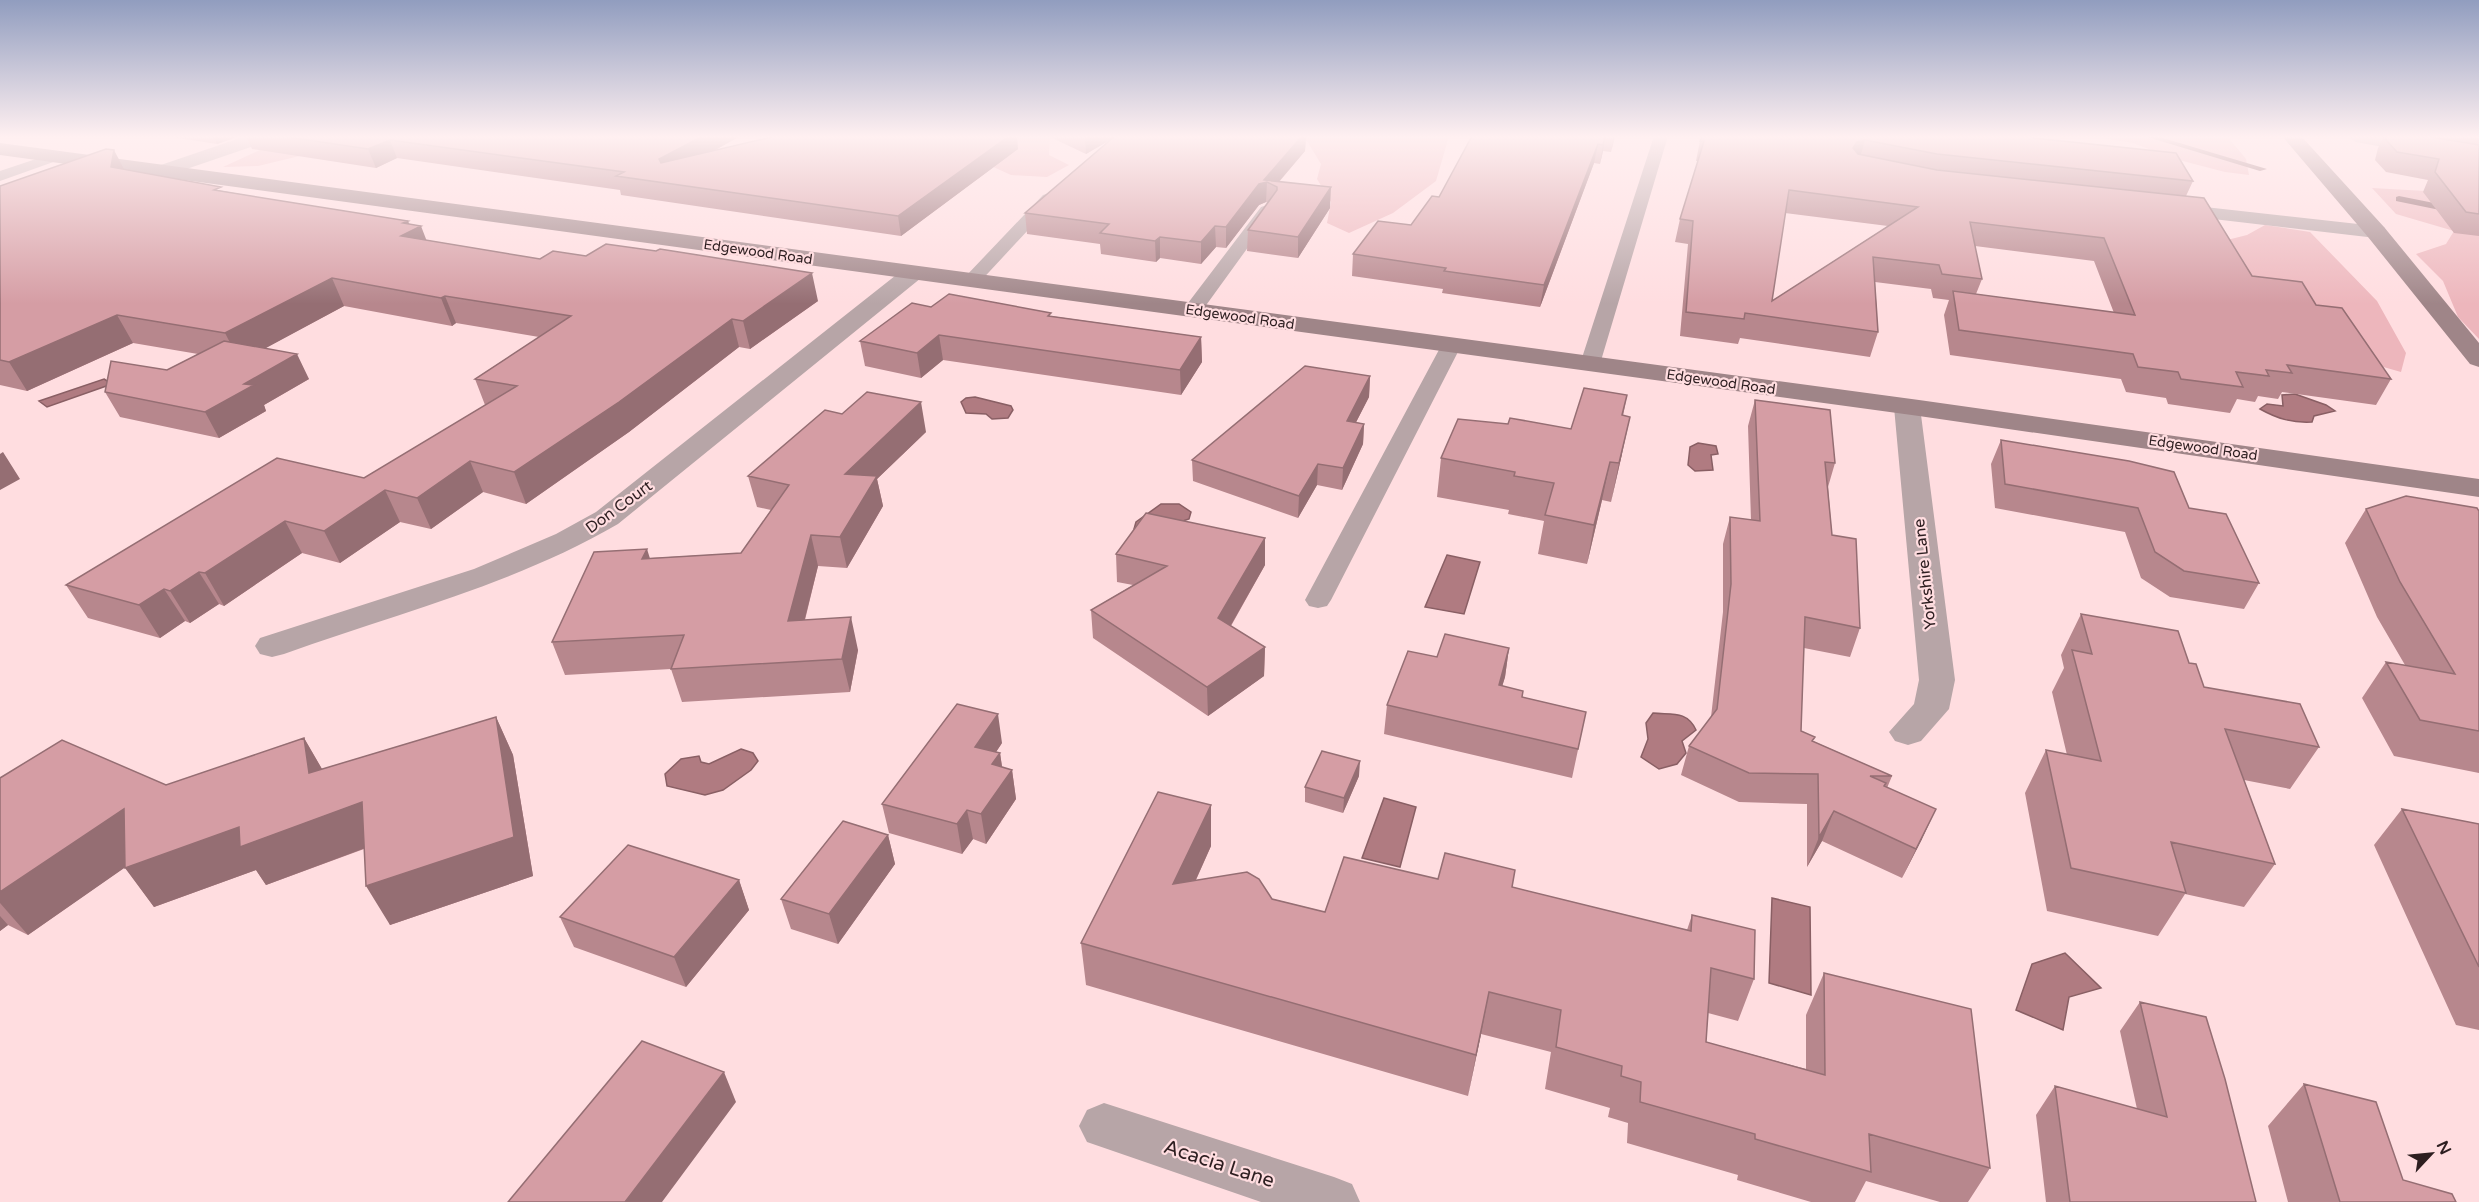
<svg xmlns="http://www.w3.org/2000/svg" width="2479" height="1202" font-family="'Varela Round',sans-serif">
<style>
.green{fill:#edb6bc}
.water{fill:#b07b81;stroke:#895f64;stroke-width:1.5}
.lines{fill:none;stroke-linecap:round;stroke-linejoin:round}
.stream{fill:#895f64;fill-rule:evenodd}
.lane{fill:#b7a5a7;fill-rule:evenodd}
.street{fill:#b7a5a7;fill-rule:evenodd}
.secondary{fill:#9f8588;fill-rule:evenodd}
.wall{fill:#b7878d;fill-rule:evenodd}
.shaded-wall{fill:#956e73}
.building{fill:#d59da4;stroke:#956e73;stroke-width:1.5;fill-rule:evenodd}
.labels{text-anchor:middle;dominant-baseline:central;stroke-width:4.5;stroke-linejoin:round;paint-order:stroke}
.far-street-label{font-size:14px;fill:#2d1e20;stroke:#ffdde0}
.street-label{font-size:16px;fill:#2d1e20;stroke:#ffdde0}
.near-street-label{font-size:20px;fill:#2d1e20;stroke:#ffdde0}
</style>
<rect width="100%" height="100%" fill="#ffdde0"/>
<!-- green -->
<path class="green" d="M290,136L312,153L258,166L223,167Z
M1010,136H1050L1049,155L1069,165L1047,177L1011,175L978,160Z
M1291,136H1449L1436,181L1393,213L1349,233L1327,223L1331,202L1317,179L1321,164L1307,141Z
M2090,136H2227L2246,159L2249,175L2225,172L2175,159L2133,143Z
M2372,188L2479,194V339L2458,317L2443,281L2416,254L2446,244L2454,231L2396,214Z
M2265,225L2310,232L2377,301L2406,353L2401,372L2366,362L2198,287L2223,241L2247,235Z"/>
<!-- water -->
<path class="water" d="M104,379L112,384L47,407L39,401Z
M2295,394L2326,405L2335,411L2314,416L2312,422C2292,423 2278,419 2260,409L2267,404L2283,406L2282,395Z
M975,397L1011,406L1013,410L1008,418L992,419L986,414L966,413L961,402L966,398Z
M1698,443L1716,446L1718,454L1711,455L1713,470L1695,471L1688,465L1690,447Z
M1161,504H1179L1191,512L1189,519L1140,535L1134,529L1136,522Z
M1447,555L1480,562L1464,614L1425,607Z
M1653,713C1671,715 1687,710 1696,730L1682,741L1686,753L1677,764L1659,769L1641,757L1648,739L1646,723Z
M741,749L753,753L758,761L751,770L723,790L705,795L667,786L665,774L681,759L699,756L701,762L709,764Z
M1384,798L1416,807L1400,867L1362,858Z
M1772,898L1810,907L1811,995L1769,983Z
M2065,953L2101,988L2069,997L2063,1030L2016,1010L2032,964Z"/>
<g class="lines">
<!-- stream -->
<path class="stream" d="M2144,136H2156L2267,169L2260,171Z
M2399,196L2479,212V218L2396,201V197Z"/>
<!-- lane -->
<path class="lane" d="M1654,136H1668L1600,364L1597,368H1583L1580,364Z
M54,153L59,154L61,157L59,160L0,181V171Z
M1049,193L1057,198L1055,201L977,285H965L962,281L965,277L1043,195Z
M1267,205L1275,210L1199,315H1185L1183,311L1185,307L1261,207Z
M1451,340L1461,346L1331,600L1327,606L1318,608L1309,606L1305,600L1441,346Z"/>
<!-- street -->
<path class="street" d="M246,136H273L271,140L169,175H155L152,171L155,167Z
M2347,136H2385L2479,153V165L2356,142Z
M2169,203L2376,226L2384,227L2387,232L2384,237L2376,238L2162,213L2159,209L2162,205Z
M913,266L921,268L924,273L921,278L618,524C513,585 397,613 284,654L272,657L260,654L255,646L260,638L474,569L556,534L596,512L905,268Z
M1907,399L1917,401L1920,407L1955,680L1949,709L1921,741L1908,745L1895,741L1889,732L1914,704L1919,680L1894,407L1897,401Z
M1104,1103L1334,1177L1352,1184L1360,1202H1261L1087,1142L1079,1126L1087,1110Z"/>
<!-- secondary -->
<path class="secondary" d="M2282,136H2301L2384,227L2479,343V367L2470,364L2368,237Z
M0,143L1919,400L2479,479V497L1919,416L0,155Z"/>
</g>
<!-- wall -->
<path class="wall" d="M165,136H240L217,144Z
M246,136H740L714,151L1018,149L901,236L621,195L620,190L397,158L376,168L252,149Z
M1048,136H1306L1305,151L1279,182L1330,208L1298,258L1247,251L1248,230L1268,203L1266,202L1259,205L1226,248L1216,247L1201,264L1160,258L1156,262L1101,254L1100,244L1027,234L1025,213L1111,139L1086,154Z
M1539,136H1615L1611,152L1603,151L1600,164L1594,163L1540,307L1442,293L1443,289L1352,276L1353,254L1411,225L1439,197Z
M2384,136H2479V236L2454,233L2423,192L2428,180L2386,172L2375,160L2378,148Z
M2034,138L2193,181L2186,196L2252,276L2316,305L2391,379L2376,405L2282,392L2278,399L2258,396L2255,402L2237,399L2230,413L2168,404L2166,398L2126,392L2121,379L1950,355L1944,315L1949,300L1933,298L1931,289L1875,282L1878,332L1870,357L1740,338L1738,344L1680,336L1688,244L1675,242L1680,219L1698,161H1696L1700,141ZM1785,213L1888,226L1772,301ZM1975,246L2094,261L2114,313L1976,294L1982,279Z
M124,170L223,191L409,224L426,240L540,259L818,301L750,349L739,347L629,432L526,504L483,492L431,529L400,522L340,563L302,553L224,606L219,604L190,623L185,621L160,638L88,618L66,585L364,478L485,405L475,379L539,337L456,323L452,326L344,306L265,348L309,379L264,405L266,411L219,438L120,417L105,392L167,370L198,354L133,343L27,391L0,385V186Z
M931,307L1051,316L1201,337L1202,362L1181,395L943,360L921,378L865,366L860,341Z
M1370,376L1369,397L1356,422L1364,424L1363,444L1342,490L1317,485L1298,518L1193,481L1192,460Z
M1627,395L1623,416L1622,454L1611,502L1602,500L1587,564L1538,554L1544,521L1508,514L1509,510L1437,497L1441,458L1508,424L1571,429Z
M1755,400L1835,463L1828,487L1832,535L1860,628L1850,657L1804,648L1801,731L1813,741L1892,776L1887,788L1922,839L1902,878L1822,841L1807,867V804L1739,802L1681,775L1689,746L1711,717L1723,612V544L1730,517L1751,520L1748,426Z
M842,414L926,432L877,479L883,506L847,568L818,566L805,620L858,650L850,692L682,702L671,669L565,675L552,642L650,558L741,553L771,510L757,507L748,476Z
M2001,440L2189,508L2259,583L2244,609L2170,597L2141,578L2125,532L1995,508L1991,464Z
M2366,509L2479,511V773L2394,756L2362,698L2386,662L2405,665L2377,617L2345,543Z
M1265,538V565L1231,626L1265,647L1264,676L1208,716L1093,638L1091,610L1133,585L1117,582L1116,554Z
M2081,614L2189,663L2204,687L2319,747L2290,789L2244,780L2275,864L2244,907L2185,894L2158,936L2047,911L2025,793L2046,750L2067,755L2052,692L2064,668L2061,655Z
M1509,648L1505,677L1502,686L1523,691L1522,697L1586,712L1572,778L1384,734L1387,705L1437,657Z
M496,717L513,755L533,876L390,925L364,849L266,885L256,870L154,907L125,867L28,935L8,925L0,931V778L166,785L304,738L322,769Z
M1002,743L996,752L1000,753L1002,767L1012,770L1016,799L986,844L973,839L962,854L889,833L882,804Z
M1359,776L1343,813L1305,802V787Z
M1211,805V846L1196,880L1325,912L1438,879L1512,887L1687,930L1692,915L1754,979L1738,1021L1708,1013L1706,1042L1806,1069V1015L1824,973L1990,1168L1968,1202H1940L1866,1181L1855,1202H1811L1737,1180L1738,1175L1627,1143L1628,1123L1608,1117L1610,1108L1545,1089L1551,1052L1481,1034L1468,1096L1086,985L1081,943Z
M2402,809L2479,824V1030L2456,1025L2374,845Z
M888,835L895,864L838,944L791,929L781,899Z
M739,880L749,910L686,987L574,947L560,917Z
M2140,1002L2256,1202H2046L2036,1115L2055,1086L2137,1109L2120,1031Z
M2304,1084L2403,1180L2456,1202H2288L2268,1126Z"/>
<!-- shaded-wall -->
<path class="shaded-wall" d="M213,136H240L217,144Z
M703,136H740L664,178L659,159Z
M1009,136H1017L1018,149L901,236L898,216Z
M1085,136H1117L1086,154Z
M1302,136H1306L1305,151L1275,186L1267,182L1266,202L1259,205L1226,248V227L1259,184Z
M1605,136L1603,151L1600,164L1603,145Z
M1614,136H1615L1611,152Z
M390,140L397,158L376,168L368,149Z
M1865,140L1859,161L1853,148L1857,142Z
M1598,144L1594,163L1540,307L1544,285Z
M114,150L127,175L111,167Z
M1331,187L1330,208L1298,258V237Z
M408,221L412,230L421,226L431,252L401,236L403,223Z
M1215,226L1216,247L1201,264V242Z
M1160,237V258L1156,262L1155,241Z
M812,273L818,301L750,349L743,321Z
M332,278L344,306L240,362L225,333Z
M445,296L456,323L452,326L441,298Z
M117,315L133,343L27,391L9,362Z
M732,319L739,347L629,432L526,504L514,472Z
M939,335L943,360L921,378L917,353Z
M1201,337L1202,362L1181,395L1180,370Z
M297,354L309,379L264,405L266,411L219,438L205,412L244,384Z
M1370,376L1369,397L1346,442L1347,421Z
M921,402L926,432L877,479L883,506L847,568L840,537L845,474Z
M1630,417L1622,454L1611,502L1619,463Z
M1364,424L1363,444L1342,490L1343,468Z
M3,452L20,479L0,490V454Z
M470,461L483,492L431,529L417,498Z
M1610,462L1602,500L1587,564L1594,525Z
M1318,464L1317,485L1298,518L1299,496Z
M385,490L400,522L340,563L324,531Z
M285,521L302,553L224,606L205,573Z
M811,535L818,566L796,654L788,621Z
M1265,538V565L1219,646L1218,618Z
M647,549L657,581L642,559Z
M199,572L219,604L190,623L170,591Z
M164,589L185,621L160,638L139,605Z
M851,617L858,650L850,692L842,659Z
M1265,647L1264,676L1208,716L1207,687Z
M1509,648L1505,677L1494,714L1499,685Z
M998,714L1002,743L980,776L975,747Z
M496,717L513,755L533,876L390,925L366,886Z
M304,738L326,776L309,773Z
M1000,753L1004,780L1012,770L1016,799L986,844L981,814L992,764Z
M1360,761L1359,776L1343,813L1344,798Z
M362,802L384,841L266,885L256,870L154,907L125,868L239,827Z
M1211,805V846L1175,926L1173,884Z
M124,809L153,848L28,935L0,903V892Z
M1936,809L1922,839L1902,878L1916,849Z
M967,810L973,839L962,854L957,824Z
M1834,811L1822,841L1807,867L1819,837Z
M888,835L895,864L838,944L829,914Z
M739,880L749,910L686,987L674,957Z
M0,916L8,925L0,931Z
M1489,992L1481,1034L1468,1096L1476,1055Z
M724,1072L736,1102L662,1202H625Z"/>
<!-- building -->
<path class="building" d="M281,136H703L659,159L661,163L776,136H1009L898,216L616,176L624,172L390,140L368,149Z
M1115,136H1302L1264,180L1331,187L1298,237L1248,230L1277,190V187L1267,182L1259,184L1226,227L1215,226L1201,242L1160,237L1155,241L1100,233L1109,224L1025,213Z
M1472,136H1531L1539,137V136H1605L1603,145L1598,144L1544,285L1444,271L1446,268L1353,254L1378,221L1411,225L1432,196L1439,197Z
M1702,136H2034V138L2176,153L2193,181L1937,154L1865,140L1857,142L1853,148L1858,154L1937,170L2204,198L2252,276L2302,282L2316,305L2342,308L2391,379L2287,365L2292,373L2266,370L2269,376L2236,372L2243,387L2181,379L2178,372L2138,367L2133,354L1959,330L1953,291L2135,315L2104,238L1970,222L1982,279L1942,274L1939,265L1873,257L1878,332L1745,313L1744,319L1686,312L1693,221L1680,219L1704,141H1700ZM1789,190L1918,207L1772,301Z
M2386,136H2426L2479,145V214L2466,212L2435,172L2439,159L2397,152L2386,140Z
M106,149L114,150L111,167L221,187L214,190L408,221L403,223L421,226L401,236L540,259L553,251L586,256L606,244L656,251L660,249L812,273L743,321L732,319L619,402L514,472L470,461L417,498L385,490L324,531L285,521L205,573L199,572L170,591L164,589L139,605L66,585L277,458L364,478L517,386L475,379L571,316L445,296L441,298L332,278L225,333L117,315L9,362L0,360V186Z
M949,294L1051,313L1048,316L1201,337L1180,370L939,335L917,353L860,341L912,303L931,307Z
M224,341L297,354L244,384L254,385L205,412L105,392L111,361L167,370Z
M1305,366L1370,376L1347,421L1364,424L1343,468L1318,464L1299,496L1192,460Z
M1584,388L1627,395L1622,415L1630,417L1619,463L1610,462L1594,525L1545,515L1554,483L1514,476L1515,472L1441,458L1458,419L1508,424L1510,418L1571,429Z
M867,392L921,402L845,474L877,476L840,537L811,535L788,621L851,617L842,659L671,669L684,635L552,642L594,552L647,549L642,559L741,553L789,485L748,476L825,410L842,414Z
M1755,400L1830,410L1835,463L1825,462L1832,535L1856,539L1860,628L1805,617L1801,731L1815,737L1812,741L1892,776H1870L1886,783L1884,786L1936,809L1916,849L1834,811L1819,837L1818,774L1749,773L1689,746L1717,709L1731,584L1730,517L1760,521Z
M2001,440L2129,461L2174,472L2189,508L2226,514L2259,583L2184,571L2155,552L2138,508L2005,484Z
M2406,496L2477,508L2479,511V731L2420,720L2386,662L2455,674L2400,582L2366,509Z
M1146,513L1265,538L1218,618L1265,647L1207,687L1091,610L1167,566L1116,554Z
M2081,614L2178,631L2189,663L2196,664L2204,687L2300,704L2319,747L2225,729L2275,864L2171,842L2186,893L2071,868L2046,750L2101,761L2072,650L2092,654Z
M1445,634L1509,648L1499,685L1523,691L1522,697L1586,712L1578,749L1387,705L1408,651L1437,657Z
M957,704L998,714L975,747L1000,753L992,764L1012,770L981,814L967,810L957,824L882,804Z
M496,717L514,837L366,886L362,802L240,847L239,827L125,868L124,809L0,892V778L62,740L166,785L304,738L309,773Z
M1322,751L1360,761L1344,798L1305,787Z
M1158,792L1211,805L1173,884L1247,872L1259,879L1272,899L1325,912L1344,857L1438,879L1445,853L1515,870L1512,887L1691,931L1692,915L1755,930L1754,979L1711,968L1706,1042L1825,1075L1824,973L1971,1009L1990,1168L1869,1134L1871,1172L1755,1139V1134L1640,1102L1641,1082L1621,1076L1622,1066L1556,1047L1561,1010L1489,992L1476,1055L1081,943Z
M2402,809L2479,824V967Z
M843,821L888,835L829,914L781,899Z
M628,845L739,880L674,957L560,917Z
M2140,1002L2206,1017L2225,1079L2256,1202H2070L2055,1086L2167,1117Z
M642,1041L724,1072L625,1202H508Z
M2304,1084L2376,1102L2403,1180L2452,1194L2456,1202H2340Z"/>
<!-- sky -->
<linearGradient id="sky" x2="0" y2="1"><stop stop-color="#919dbf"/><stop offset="0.45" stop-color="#fff0f1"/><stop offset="1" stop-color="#fff0f1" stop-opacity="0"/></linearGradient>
<rect width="2479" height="304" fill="url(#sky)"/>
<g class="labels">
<!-- far-street labels -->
<g class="far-street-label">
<text transform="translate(758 252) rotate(8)">Edgewood Road</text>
<text transform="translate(1240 317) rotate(8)">Edgewood Road</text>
<text transform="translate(1721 382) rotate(8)">Edgewood Road</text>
<text transform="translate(2203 448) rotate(8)">Edgewood Road</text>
</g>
<!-- street labels -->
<g class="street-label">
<text transform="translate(619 507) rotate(-36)">Don Court</text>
<text transform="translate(1925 574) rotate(-96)">Yorkshire Lane</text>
</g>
<!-- near-street labels -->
<g class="near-street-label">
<text transform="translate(1219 1164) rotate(18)">Acacia Lane</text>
</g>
</g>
<!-- north arrow -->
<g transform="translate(2431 1154) rotate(64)" stroke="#ffdde0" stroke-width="4.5" paint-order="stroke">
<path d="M0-4.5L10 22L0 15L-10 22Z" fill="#2d1e20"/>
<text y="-9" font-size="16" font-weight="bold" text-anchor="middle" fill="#2d1e20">N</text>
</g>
</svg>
